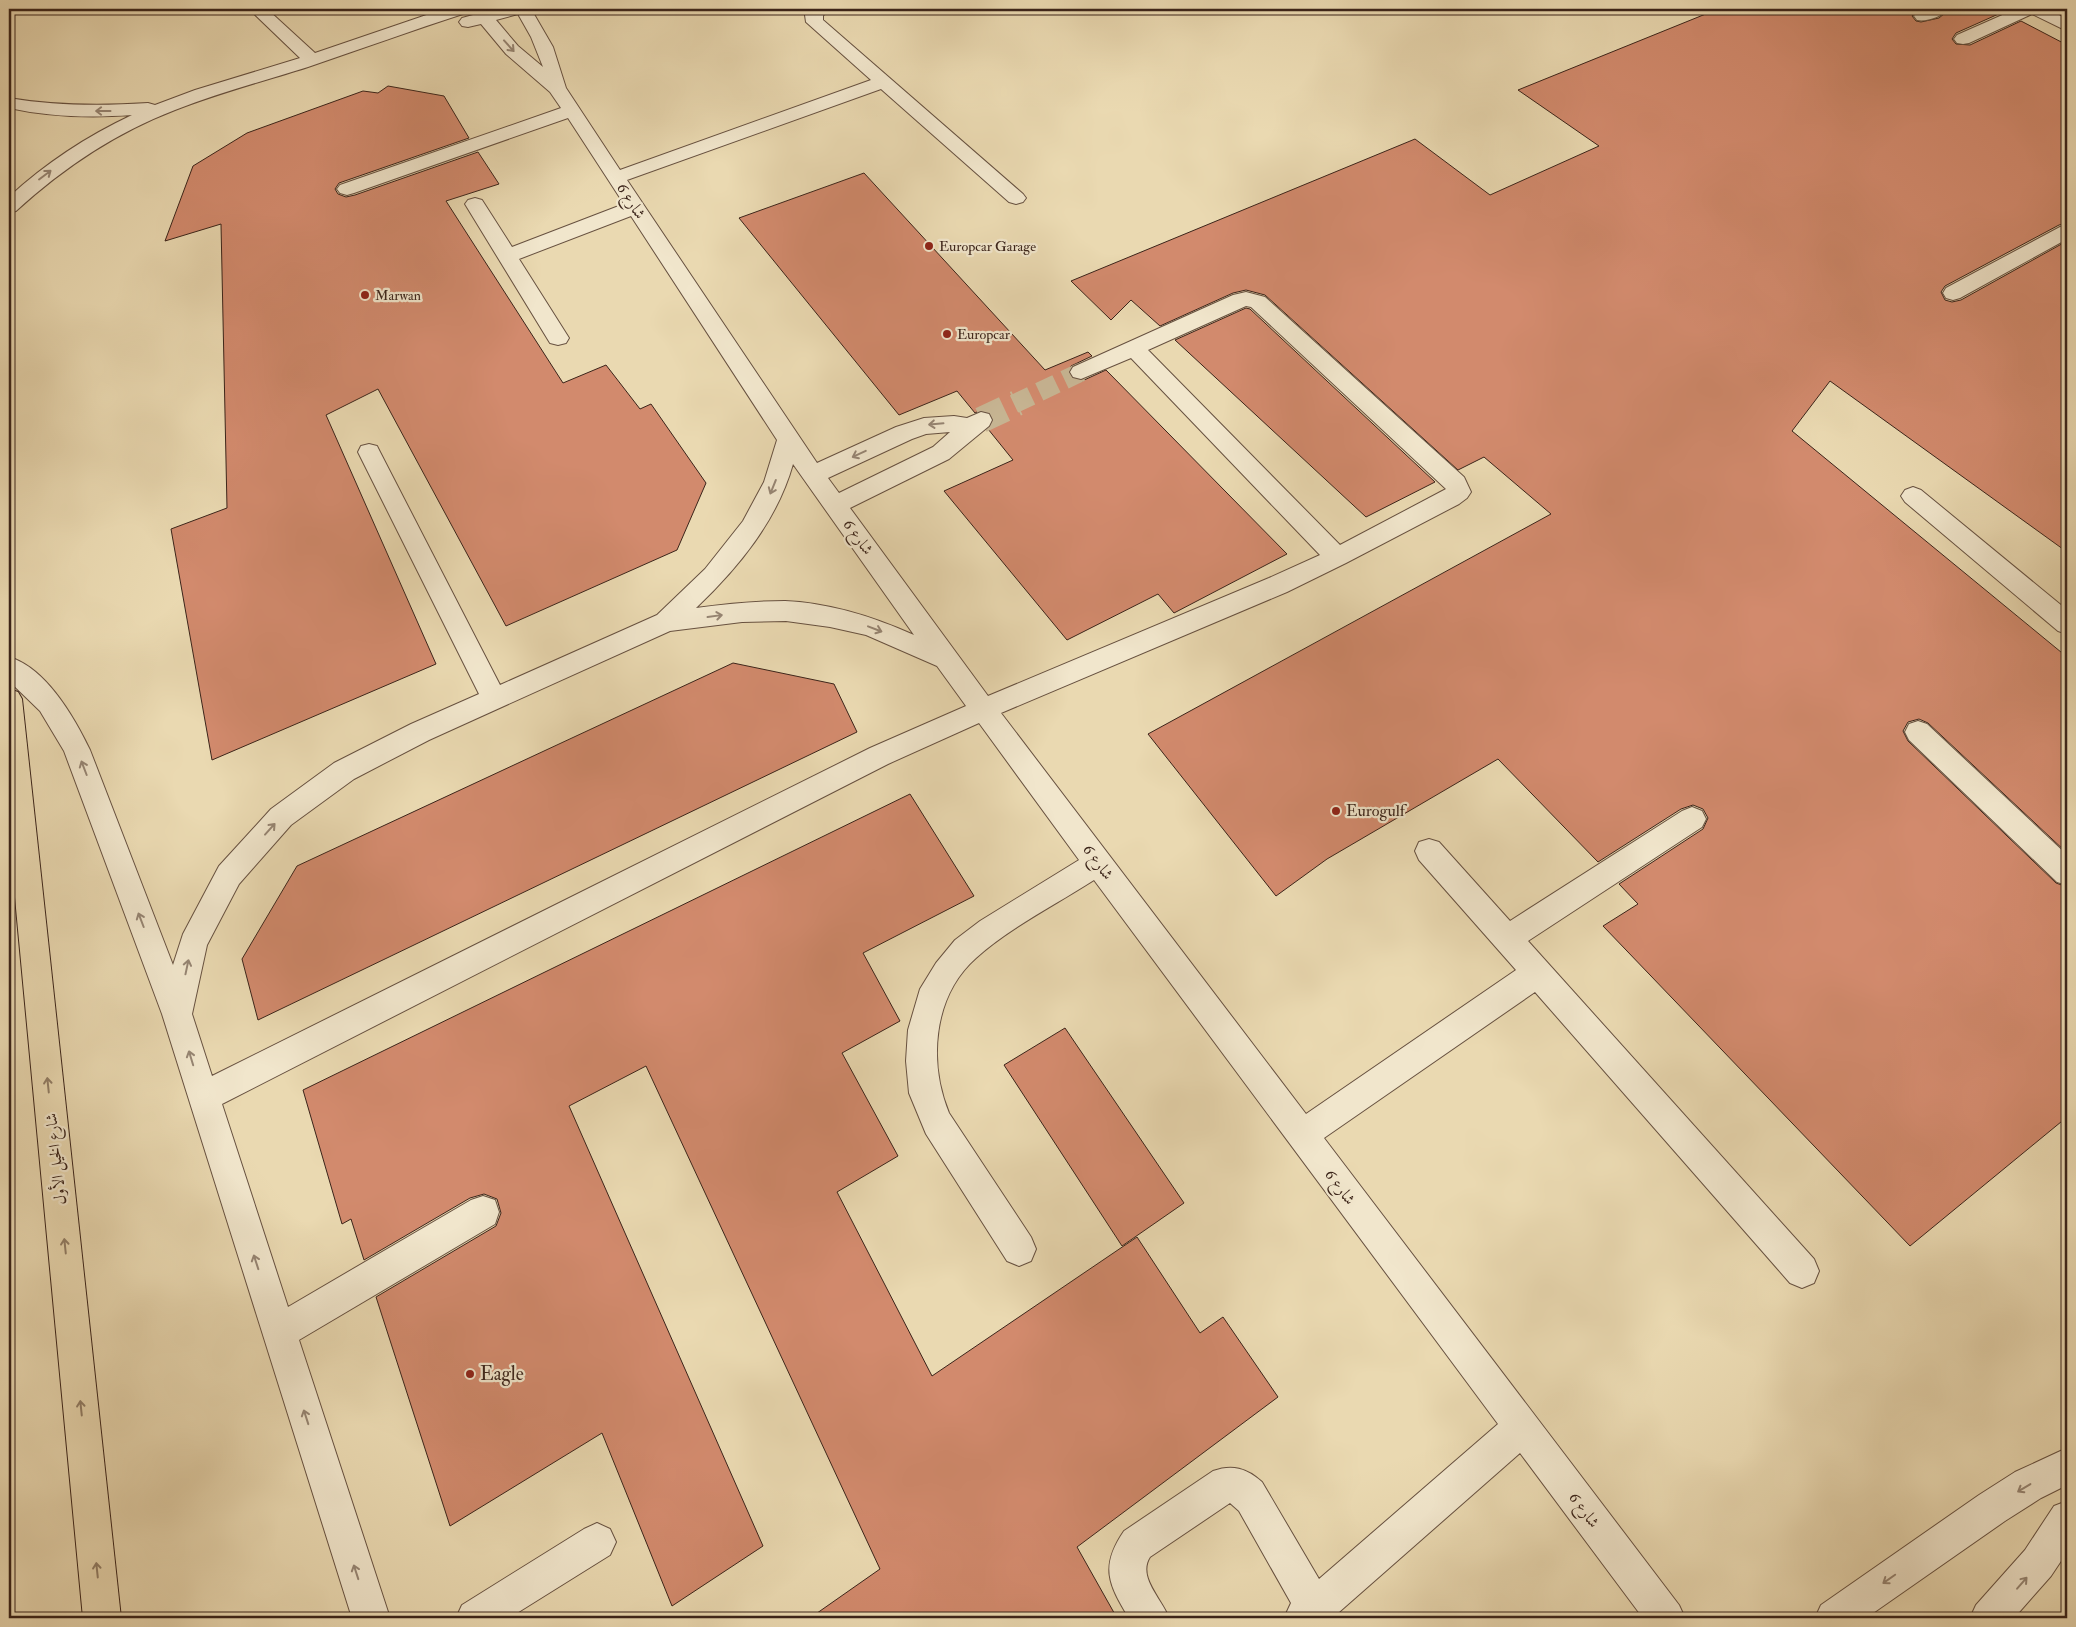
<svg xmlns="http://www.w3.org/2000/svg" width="2076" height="1627" font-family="'IM FELL Double Pica',Amiri,serif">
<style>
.building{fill:#d28a6d;stroke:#3b241a}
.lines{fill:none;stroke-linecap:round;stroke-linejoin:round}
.minor-tunnel-far1{stroke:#c7b593;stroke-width:19;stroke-dasharray:19 9;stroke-linecap:butt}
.minor-tunnel{stroke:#c7b593;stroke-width:26;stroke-dasharray:26 12;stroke-linecap:butt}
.minor-casing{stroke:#675140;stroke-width:2}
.major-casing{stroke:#3b241a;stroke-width:2}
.minor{fill:#f1e6cc;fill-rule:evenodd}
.major{fill:#ead9b1;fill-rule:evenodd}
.oneway{stroke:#968573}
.oneway2{stroke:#927e66}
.poi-dot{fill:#8f2418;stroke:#f1e6cc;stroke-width:2}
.labels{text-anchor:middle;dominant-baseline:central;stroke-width:4.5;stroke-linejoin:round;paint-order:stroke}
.far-poi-label{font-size:14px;fill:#3b241a;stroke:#f1e6cc;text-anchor:start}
.street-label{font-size:16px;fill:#3b241a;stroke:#f1e6cc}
.poi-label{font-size:16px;fill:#3b241a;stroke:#f1e6cc;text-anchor:start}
.near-poi-label{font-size:19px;fill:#3b241a;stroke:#f1e6cc;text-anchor:start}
</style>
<rect width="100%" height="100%" fill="#ead9b1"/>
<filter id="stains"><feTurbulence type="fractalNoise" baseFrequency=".004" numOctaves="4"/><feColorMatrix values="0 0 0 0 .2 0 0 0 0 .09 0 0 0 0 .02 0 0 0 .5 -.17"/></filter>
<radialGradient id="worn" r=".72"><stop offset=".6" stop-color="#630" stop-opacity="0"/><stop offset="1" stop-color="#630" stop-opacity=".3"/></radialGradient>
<!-- building -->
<path class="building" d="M1718,9H1920L1916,11L1912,16L1916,21L1921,22L1939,18L1950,9H1996L2003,12L1956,33L1952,39L1956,44L1970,45L2021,21L2067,45V223L2059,225L1945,286L1941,292L1945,300L1952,302L1961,300L2067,241V552L1830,381L1792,431L2067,657V853L1928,723L1919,719L1908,722L1903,731L1908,741L2056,883L2067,887V1117L1910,1246L1603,926L1638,904L1619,884L1703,829L1708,818L1703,809L1693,805L1681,809L1598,862L1498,759L1327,859L1276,896L1148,734L1551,514L1484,457L1458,470L1265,295L1246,290L1233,293L1160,326L1131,300L1111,320L1071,281L1415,139L1490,195L1599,146L1518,90Z
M388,86L444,96L469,138L339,183L335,189L338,194L346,197L355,195L478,152L499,184L446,201L563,383L606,365L640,409L651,404L706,483L677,550L506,626L378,389L326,415L436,664L212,760L171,529L227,508L221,224L165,241L193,166L247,133L363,91L378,93Z
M864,173L1045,370L1088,352L1092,356L1071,366L1068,371L1071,378L1082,381L1106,370L1287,554L1174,613L1158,594L1067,640L944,491L1013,460L988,429L994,421L991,413L981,410L975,413L957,391L899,415L739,218Z
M1246,308L1250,309L1435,482L1366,517L1175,340Z
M733,663L834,684L857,732L258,1020L242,959L297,866Z
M910,794L974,896L863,953L900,1021L842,1053L898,1156L837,1192L932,1376L1137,1237L1200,1333L1223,1317L1278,1397L1077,1547L1117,1618H810L880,1569L646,1066L569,1106L763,1546L672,1606L602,1433L450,1526L376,1297L496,1226L501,1213L497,1199L484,1194L470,1198L364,1260L351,1219L342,1224L303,1090Z
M1065,1028L1184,1203L1122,1246L1004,1065Z"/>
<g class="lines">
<!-- minor-tunnel-far1 -->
<path class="minor-tunnel-far1" d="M1014,404L1081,372"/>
<!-- minor-tunnel -->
<path class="minor-tunnel" d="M981,420L1017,403"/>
<!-- minor casing -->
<g class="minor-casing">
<path id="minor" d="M249,9H267L315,53L444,9H486L488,12L499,9H531L553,47L566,88L620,170L871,80L806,22L805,15L810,9H827L823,16V20L1023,194L1026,198L1023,202L1016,204L1009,202L881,89L627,180L817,463L896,427L924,418L954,416L967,418L981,412L989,414L992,420L989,426L949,459L850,508L988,696L1269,578L1320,555L1131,358L1081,379L1073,377L1070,372L1073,367L1233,295L1246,292L1265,297L1464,477L1471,492L1467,498L1459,504L1346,563L1287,592L1001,713L1306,1114L1516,970L1419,860L1415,851L1419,842L1429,839L1439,842L1510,921L1682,811L1692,807L1702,811L1706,819L1702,827L1528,941L1814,1259L1819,1271L1814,1283L1802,1288L1790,1283L1535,992L1324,1138L1679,1605L1685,1618H1643L1520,1453L1338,1613L1340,1618H1284L1291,1603L1239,1511L1230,1503L1150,1557C1137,1577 1162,1599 1169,1618H1129C1108,1584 1100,1566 1124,1531L1213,1471C1232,1464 1247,1468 1262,1482L1319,1579L1498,1424L1094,880C1057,904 1009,928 976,958C933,996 928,1062 949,1113L1031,1237L1036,1249L1031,1261L1019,1266L1007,1261L926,1134L909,1093L906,1061L908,1030L920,989L936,963L955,940L980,921L1079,860L979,723L888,764L222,1104L288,1307L471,1200L483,1196L495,1200L499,1212L495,1224L299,1340L390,1618H352L162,1014L64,751L40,711L9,681V657C46,668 74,717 90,750L173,965L183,934L219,866L271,809L334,763L411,724L479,694L358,452L361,446L369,444L377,446L380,452L500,685L657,615L705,569L743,521L764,482L777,440L631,216L519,259L569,338L566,343L558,345L550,343L465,204L468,200L475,198L482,200L512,247L624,204L568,118L354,193L347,195L340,193L337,189L340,185L561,108L550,92L506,54L481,24L468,27L462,26L459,22L462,18L473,15L468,9L466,13C413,30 361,49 308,67C264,81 218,93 175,110C115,133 63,168 16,211L9,213V197C46,163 87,136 132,115C90,118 50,117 9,108V98C56,106 101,106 148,103L155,105L195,90L300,58ZM518,14L531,37L543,67L518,46L496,20ZM1246,306L1251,307L1446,489L1340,545L1148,350ZM950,432L933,447L839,493L828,478L912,439L926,434ZM793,464L805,481L914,635C874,617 830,603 785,601C755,601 726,604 696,608C738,568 777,521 793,464ZM786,621L830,627L866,635L937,666L966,706L870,748L212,1076L192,1014L207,945L239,884L291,825L354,779L429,740L670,631L742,622Z
M1925,9H1948C1942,17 1926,22 1917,20L1914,16L1917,12Z
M2016,9H2047L2067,19V31L2032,14L1969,43L1963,44L1957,43L1954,39L1957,35Z
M2067,225V239L1960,298L1953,300L1946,298L1943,293L1946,288L2060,227Z
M1913,487L1921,490L2067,610V634L2058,631L1905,502L1901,496L1905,490Z
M1918,721L1927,724L2067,855V885L2057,882L1909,740L1905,732L1909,724Z
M2067,1448V1485L2041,1498L2005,1521L1866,1618H1815L1821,1605L1979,1495L2015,1472Z
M2067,1501V1552L2051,1576L2014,1618H1970L1976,1605L2025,1550L2054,1506Z
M597,1523L610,1529L616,1542L610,1555L509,1618H456L462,1605L584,1529Z"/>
</g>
<!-- major casing -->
<g class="major-casing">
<path id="major" d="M9,689L18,692L22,699L121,1618H83L9,834Z"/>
</g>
<!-- minor -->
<use href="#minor" class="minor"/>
<!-- major -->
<use href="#major" class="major"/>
</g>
<!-- one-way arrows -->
<defs><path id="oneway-shaft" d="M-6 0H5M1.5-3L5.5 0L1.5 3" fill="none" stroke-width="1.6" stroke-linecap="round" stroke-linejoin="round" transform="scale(1.25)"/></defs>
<g class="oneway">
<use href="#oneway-shaft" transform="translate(509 46) rotate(48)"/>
<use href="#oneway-shaft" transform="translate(103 111) rotate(180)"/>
<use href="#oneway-shaft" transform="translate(45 175) rotate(-37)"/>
<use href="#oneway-shaft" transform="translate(936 424) rotate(175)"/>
<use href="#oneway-shaft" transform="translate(859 454) rotate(155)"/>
<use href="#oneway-shaft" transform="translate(773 487) rotate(112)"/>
<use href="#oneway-shaft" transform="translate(715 616) rotate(-8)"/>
<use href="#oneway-shaft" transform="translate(875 629) rotate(21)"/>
<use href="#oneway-shaft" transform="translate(84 768) rotate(-111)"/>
<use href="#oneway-shaft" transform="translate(270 829) rotate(-48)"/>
<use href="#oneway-shaft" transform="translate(141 920) rotate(-111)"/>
<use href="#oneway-shaft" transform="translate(187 967) rotate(-78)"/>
<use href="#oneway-shaft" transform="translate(191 1058) rotate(-107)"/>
<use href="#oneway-shaft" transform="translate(256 1262) rotate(-108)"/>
<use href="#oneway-shaft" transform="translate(306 1417) rotate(-108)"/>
<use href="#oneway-shaft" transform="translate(2024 1488) rotate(149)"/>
<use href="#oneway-shaft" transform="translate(356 1572) rotate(-108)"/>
<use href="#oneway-shaft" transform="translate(1889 1579) rotate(145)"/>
<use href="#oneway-shaft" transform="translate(2022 1583) rotate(-49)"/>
</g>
<g class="oneway2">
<use href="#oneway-shaft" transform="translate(48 1085) rotate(-96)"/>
<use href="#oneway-shaft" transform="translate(65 1246) rotate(-96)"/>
<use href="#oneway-shaft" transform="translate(81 1408) rotate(-96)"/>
<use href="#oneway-shaft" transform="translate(97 1570) rotate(-96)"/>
</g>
<!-- markers -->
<g class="poi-dot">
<circle cx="929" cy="246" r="5"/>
<circle cx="365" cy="295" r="5"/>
<circle cx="947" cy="334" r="5"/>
<circle cx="1336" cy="811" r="5"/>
<circle cx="470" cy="1374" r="5"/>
</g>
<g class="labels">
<!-- far-poi labels -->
<g class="far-poi-label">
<text x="939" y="246">Europcar Garage</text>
<text x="375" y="295">Marwan</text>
<text x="957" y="334">Europcar</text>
</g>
<!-- street labels -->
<g class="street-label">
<text transform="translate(631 201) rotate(57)">شارع 6</text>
<text transform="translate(858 537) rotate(54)">شارع 6</text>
<text transform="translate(1098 862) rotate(53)">شارع 6</text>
<text transform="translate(56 1159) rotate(-96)">شارع الخيل الأول</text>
<text transform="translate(1340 1187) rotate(53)">شارع 6</text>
<text transform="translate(1584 1510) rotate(53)">شارع 6</text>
</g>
<!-- poi labels -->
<g class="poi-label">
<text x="1346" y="811">Eurogulf</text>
</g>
<!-- near-poi labels -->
<g class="near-poi-label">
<text x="480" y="1374">Eagle</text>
</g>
</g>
<!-- margin -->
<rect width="2076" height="1627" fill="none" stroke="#ead9b1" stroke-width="30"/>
<rect x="10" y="10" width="2056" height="1607" fill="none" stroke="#3b241a" stroke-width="2.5"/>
<rect x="15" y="15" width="2046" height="1597" fill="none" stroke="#3b241a"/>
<rect width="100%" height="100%" filter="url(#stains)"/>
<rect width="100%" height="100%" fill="url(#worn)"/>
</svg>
